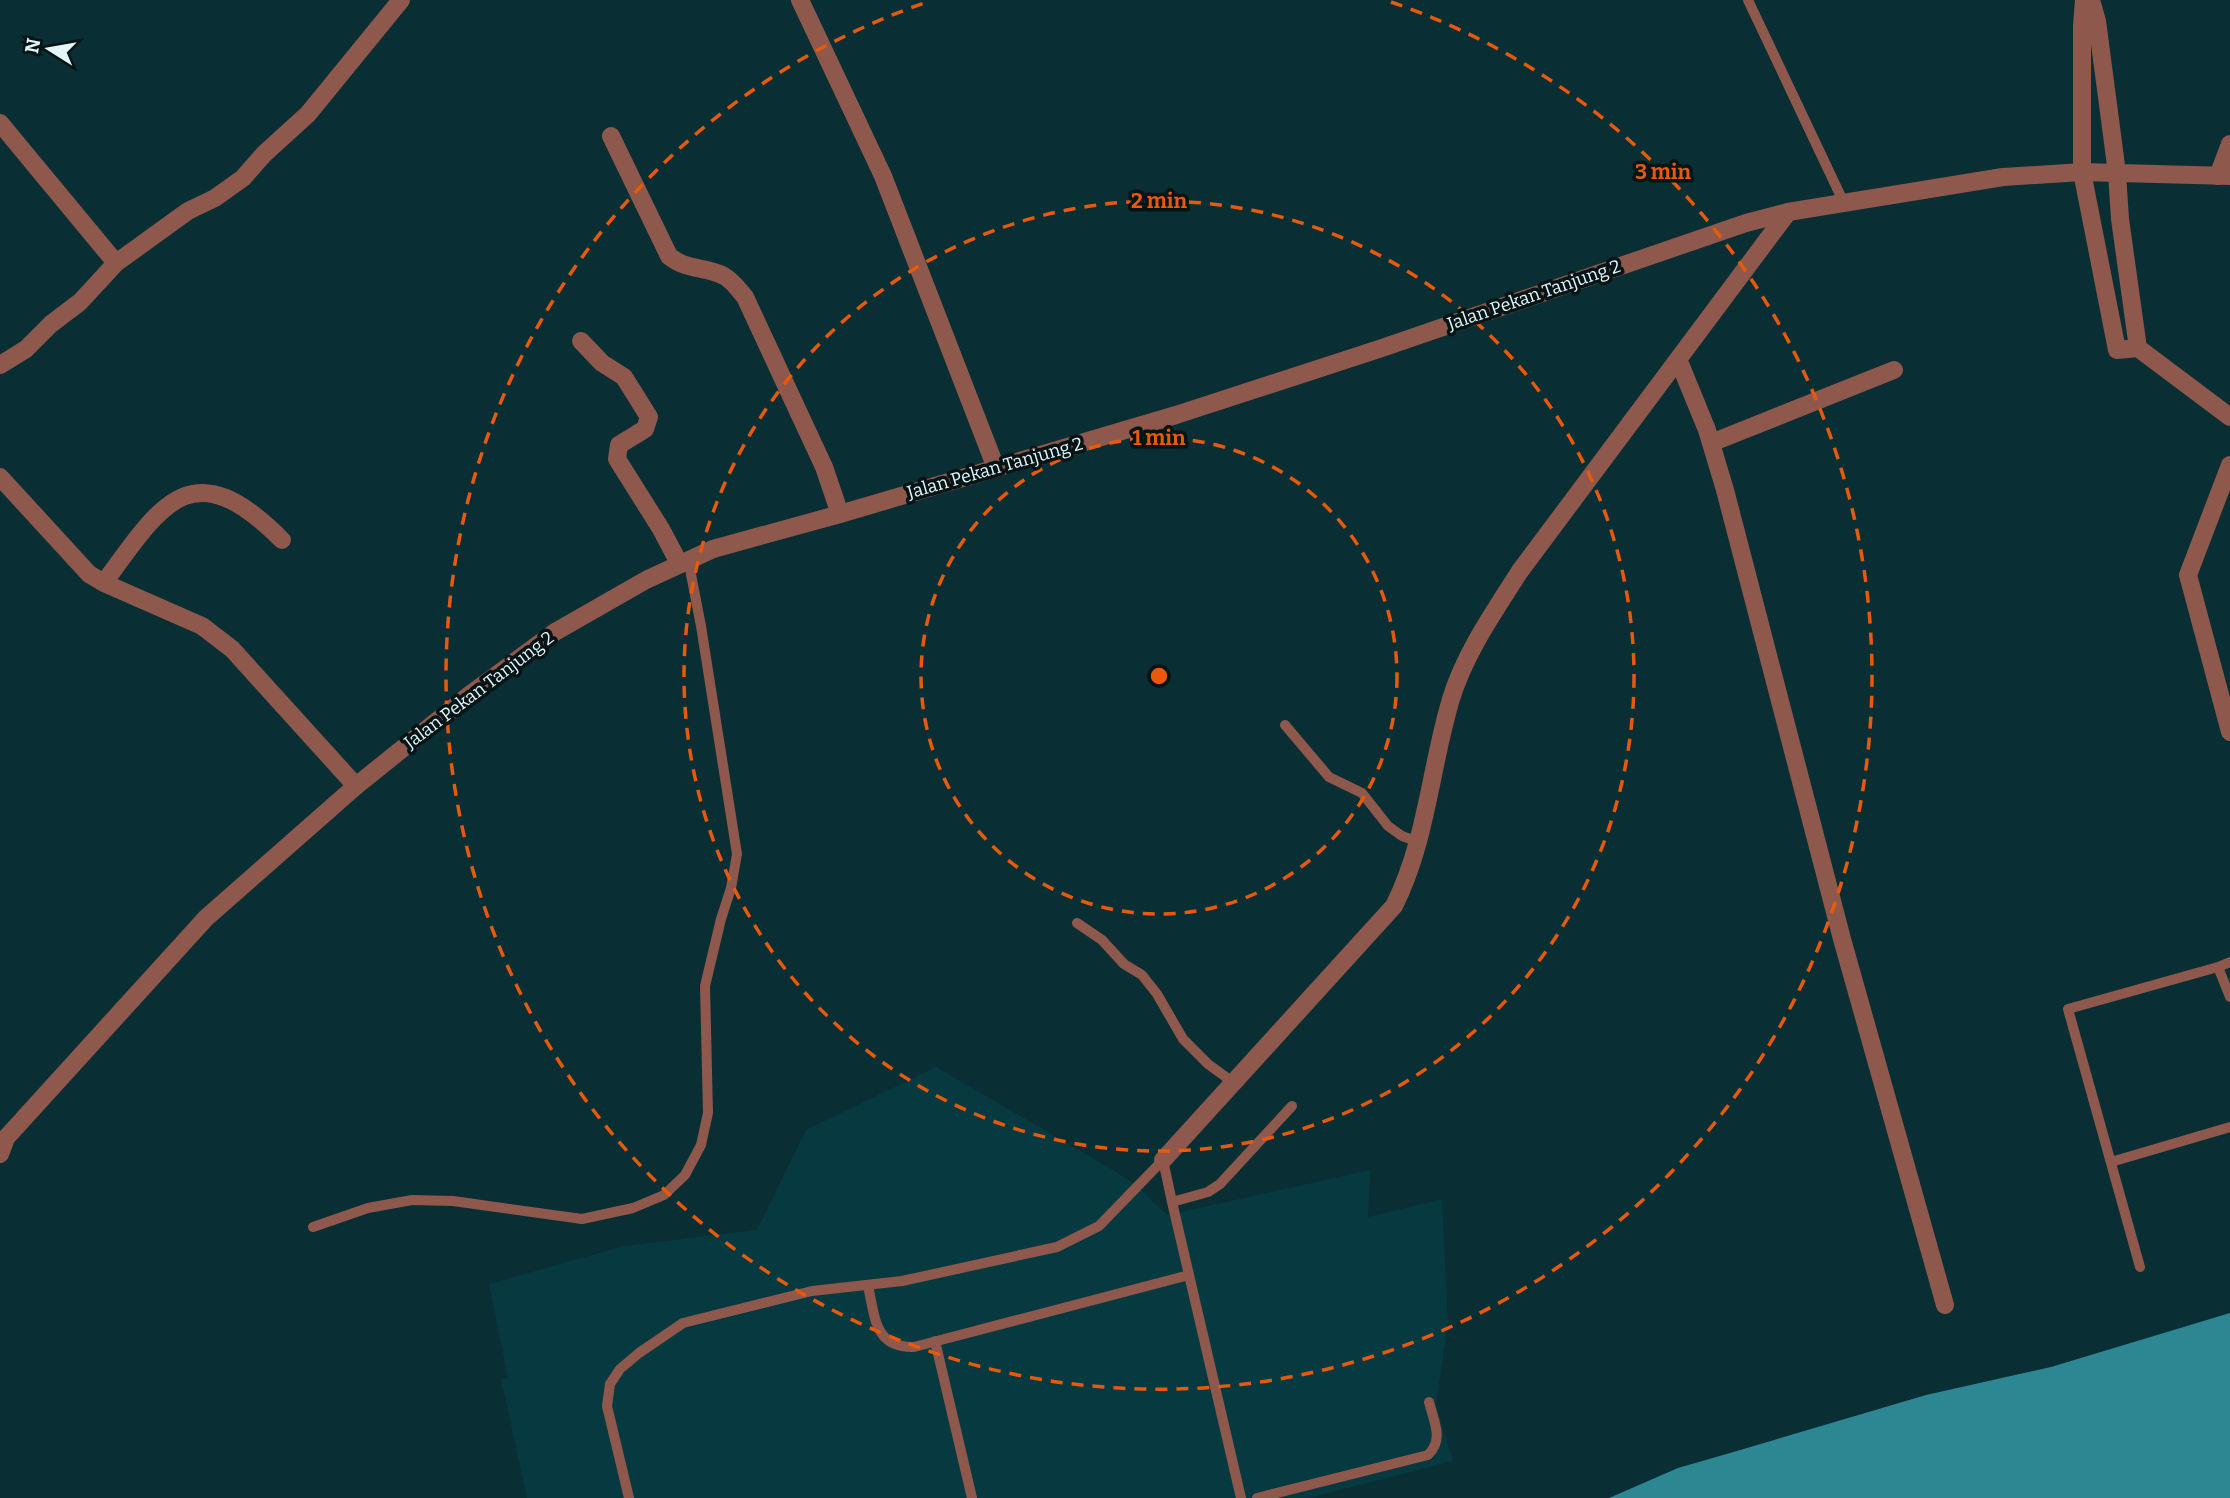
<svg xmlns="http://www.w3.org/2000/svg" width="2230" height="1498" font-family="Bitter,serif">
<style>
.built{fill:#063a40}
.water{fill:#2d8793}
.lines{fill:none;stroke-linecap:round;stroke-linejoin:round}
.service{stroke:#8e584c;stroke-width:10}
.minor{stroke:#8e584c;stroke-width:18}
.tertiary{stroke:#8e584c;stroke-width:18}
.ring{fill:none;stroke:#e8590c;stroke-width:3.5;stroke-dasharray:12 9}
.labels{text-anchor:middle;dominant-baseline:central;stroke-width:7;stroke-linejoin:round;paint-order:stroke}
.street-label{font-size:18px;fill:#e3f7fa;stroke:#061416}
.centre{fill:#e8590c;stroke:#061416;stroke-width:3.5}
.ring-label{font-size:21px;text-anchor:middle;font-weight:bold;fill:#e8590c;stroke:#061416;stroke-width:7;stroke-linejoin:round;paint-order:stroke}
</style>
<rect width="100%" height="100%" fill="#092e33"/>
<!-- built -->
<path class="built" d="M936,1067L1115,1171L1137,1186L1167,1215L1370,1170L1368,1217L1442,1199L1448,1321L1436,1405L1453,1461L1309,1498H527L501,1379L508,1378L489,1284L624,1246L757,1230L806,1130Z"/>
<!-- water -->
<path class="water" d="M2230,1313V1498H1609L1678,1468L1730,1453L1926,1395L2051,1367Z"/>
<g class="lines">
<!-- service -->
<path class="service" d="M1748,0L1844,203
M1285,725L1329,777L1362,793L1388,826L1402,836L1419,842
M1077,923L1102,940L1124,964L1142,975L1157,994L1183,1039L1208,1064L1234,1083
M2218,967L2230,997
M1163,1160L1172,1202L1208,1192L1220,1184L1292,1106
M2111,1162L2230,1127
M1172,1202L1241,1498
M313,1227L368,1208L412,1200L453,1201L582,1219L633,1208L664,1195L685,1175L701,1145L708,1113L705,986L721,919L731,888L737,854L701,626L688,559
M2140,1267L2068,1009L2218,967L2230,962
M868,1286C875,1316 874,1348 914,1347L1189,1275
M935,1341L972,1498
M629,1498L607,1406L610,1384L620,1369L639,1353L683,1323L812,1291L902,1281L1057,1247L1099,1226L1163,1160
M1257,1498L1428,1455C1444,1439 1434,1422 1429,1402"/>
<!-- minor -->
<path class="minor" d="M800,0L883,176L996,468
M0,123L116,263
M611,136L669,256C687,271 705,266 724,276C733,281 738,289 745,297L824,467L840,514
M2082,172L2117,350L2138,348L2230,417
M2117,173L2120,219L2138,348
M2218,176L2230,144
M581,341L602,363L624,377L649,417L645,429L619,445L617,459L661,529L679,563
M1678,359L1707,430L1725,490L1842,939L1945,1305
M0,365L26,349L51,324L80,302L116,263L188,211L215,198L243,178L264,154L308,114L401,0
M1711,443L1894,370
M2230,465L2188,575L2230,732
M0,477L89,574L104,583L202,626L232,649L356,786
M104,583C163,501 193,451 282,540
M1163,1160L1394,906C1427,840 1430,769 1451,699C1465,653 1494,612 1520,571L1788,212"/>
<!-- tertiary -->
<path class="tertiary" d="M2091,0L2097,21L2117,173
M2082,172V26L2084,0
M0,1154L6,1138L206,918L356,786L468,696L555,632L646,580L713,549L840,514L1176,415L1379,349L1746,223L1788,212L2003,177L2082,172L2230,176"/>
</g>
<!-- distance rings -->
<g class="ring">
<circle cx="1159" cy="676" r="238"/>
<circle cx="1159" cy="676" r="475"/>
<path d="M1391 2A713 713 0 1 1 927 2"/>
</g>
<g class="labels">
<!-- street labels -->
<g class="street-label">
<text transform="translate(1534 295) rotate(-19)">Jalan Pekan Tanjung 2</text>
<text transform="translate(995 468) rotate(-16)">Jalan Pekan Tanjung 2</text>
<text transform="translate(479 690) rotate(-37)">Jalan Pekan Tanjung 2</text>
</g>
</g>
<circle cx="1159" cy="676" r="10" class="centre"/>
<g class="ring-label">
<text x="1663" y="179">3 min</text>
<text x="1159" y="208">2 min</text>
<text x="1159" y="445">1 min</text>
</g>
<!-- north arrow -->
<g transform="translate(49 49) rotate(281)" stroke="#061416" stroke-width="5" paint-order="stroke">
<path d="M0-5L12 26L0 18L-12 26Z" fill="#e3f7fa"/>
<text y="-10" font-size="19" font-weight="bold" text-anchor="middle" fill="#e3f7fa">N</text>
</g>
</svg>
